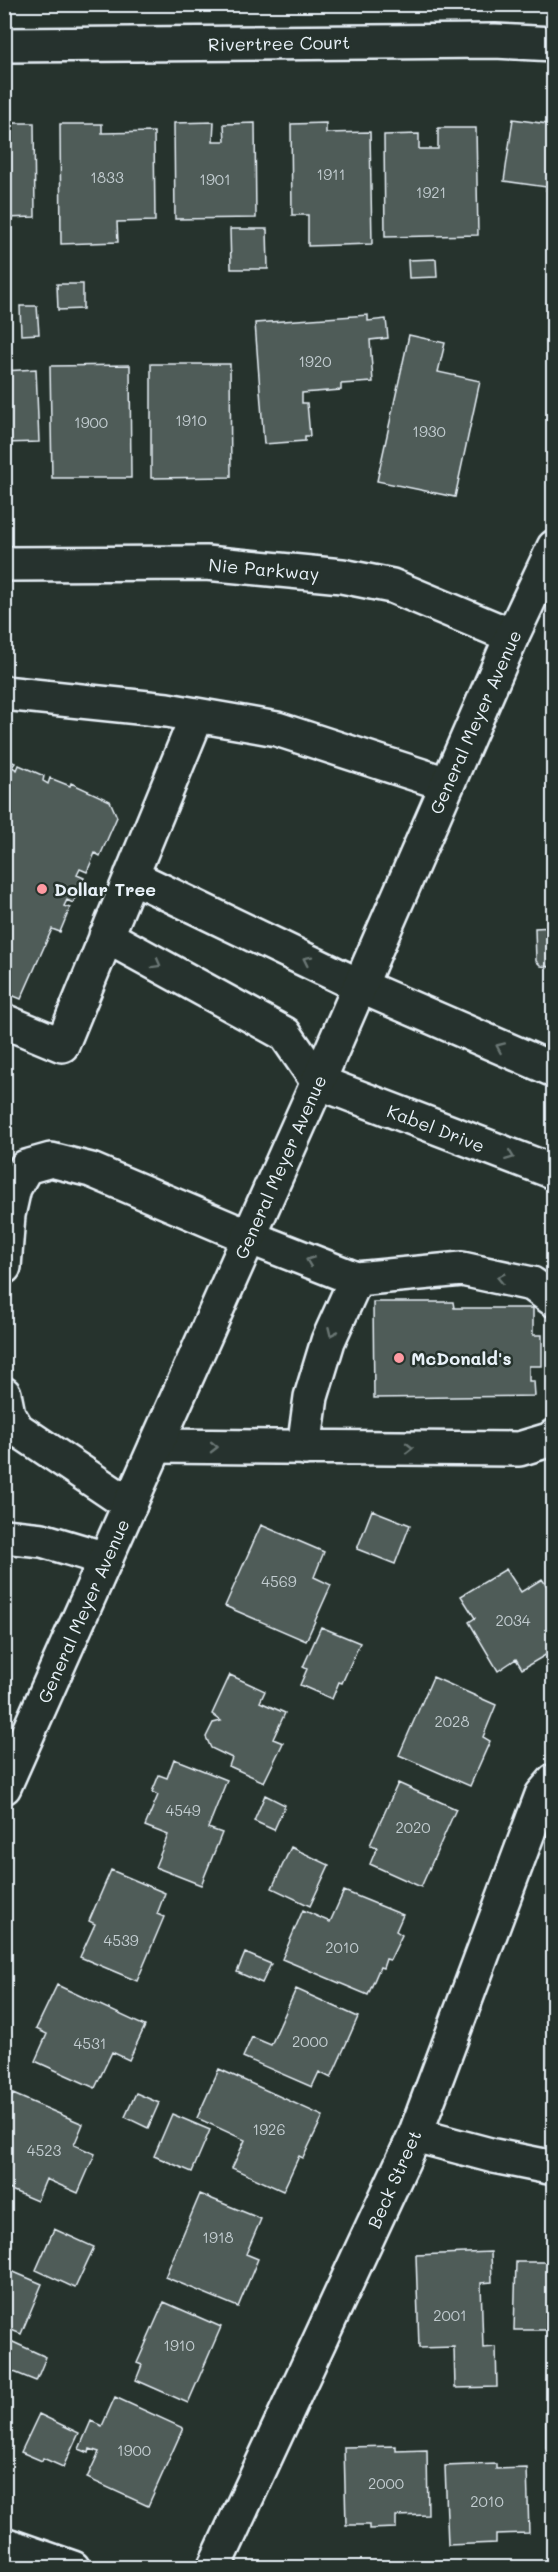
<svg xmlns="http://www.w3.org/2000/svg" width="558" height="2572" font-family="Mali,sans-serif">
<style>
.building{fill:#505c59;stroke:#e8f1f8;stroke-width:1.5}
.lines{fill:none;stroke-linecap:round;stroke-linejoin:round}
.minor-casing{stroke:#e8f1f8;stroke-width:38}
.major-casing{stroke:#e8f1f8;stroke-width:38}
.minor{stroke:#26332d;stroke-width:33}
.major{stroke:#26332d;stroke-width:33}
.oneway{stroke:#6a7674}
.poi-dot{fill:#ff9aa2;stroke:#26332d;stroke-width:2}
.labels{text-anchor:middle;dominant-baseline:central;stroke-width:5;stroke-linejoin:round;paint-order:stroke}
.number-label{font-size:15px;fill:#c2ccd0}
.street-label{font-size:18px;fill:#e8f1f8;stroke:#26332d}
.poi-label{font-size:18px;font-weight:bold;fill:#e8f1f8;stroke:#26332d;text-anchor:start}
</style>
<rect width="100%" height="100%" fill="#26332d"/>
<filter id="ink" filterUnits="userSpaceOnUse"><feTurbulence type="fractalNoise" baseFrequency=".0167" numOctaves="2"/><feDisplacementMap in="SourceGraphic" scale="12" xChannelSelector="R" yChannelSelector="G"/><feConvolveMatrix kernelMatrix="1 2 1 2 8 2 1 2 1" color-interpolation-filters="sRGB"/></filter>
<g filter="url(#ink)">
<!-- building -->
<path class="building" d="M513,119L554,125V191L546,190L547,187L504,181Z
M214,122L213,141H225L224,124L255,123L256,218L175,219L174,123Z
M4,123H34L35,217L4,218Z
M326,123V133L370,132L372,244L308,246V215H292L291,124Z
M60,124H102V133L154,132L155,221L117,222L118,242L61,244Z
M438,128H476L478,235L385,237L384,135L419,134V149H438Z
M230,229H267L268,269H231Z
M436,259L437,277L409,278L408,260Z
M57,284H83V309L58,310Z
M20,306H37L39,334L21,335Z
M368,315V321L386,319L388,338L370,340L373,382L341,384V390L302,393V403H307L310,436H305V441L264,444L255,323Z
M409,335L445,343L438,372L480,381L455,497L377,481Z
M151,364H230L231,477L151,478Z
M130,365L131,478H52L50,366Z
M36,369L39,442L4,443V371Z
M4,758L15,763L12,767L17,770L19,765L44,776L43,781L48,784L50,778L70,786L71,783L110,801L117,817L100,856L95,853L87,872L80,869L77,875L84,878L73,903L67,900L64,906L70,908L60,932L52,929L21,999L4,992Z
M554,927L552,962L549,967L541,966L536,961L535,928Z
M373,1302H453L454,1308H533V1335H542V1366H529V1381H534L535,1396L374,1398Z
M372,1510L410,1525L395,1564L357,1549Z
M261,1525L324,1552L314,1577L331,1585L306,1641L225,1606Z
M506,1569L521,1592L542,1579L554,1596V1650L522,1669L516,1659L498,1671L469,1622L475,1618L461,1596Z
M321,1627L360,1643L342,1683L339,1682L332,1699L300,1685L307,1669L303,1667Z
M230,1675L265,1691L260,1702L285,1713L273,1739L283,1743L264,1782L229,1766L232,1758L211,1748L206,1737L213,1723L221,1721L212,1714Z
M433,1677L496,1705L483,1737L490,1741L470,1786L399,1755Z
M174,1759L227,1780L208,1828L222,1833L201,1885L155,1867L168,1835L145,1826L158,1795L152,1792L159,1775L167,1778Z
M398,1783L456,1809L421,1887L370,1864L377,1847L370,1845Z
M265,1795L285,1805L274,1830L254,1821Z
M291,1847L329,1865L310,1906L272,1888Z
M111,1870L165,1893L157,1914L164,1917L137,1981L80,1957L95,1924L89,1921Z
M344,1891L403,1915L396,1931L402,1935L390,1960L386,1959L383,1968L380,1967L368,1995L282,1959L303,1910L330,1922Z
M245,1953L271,1964L262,1983L237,1972Z
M57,1985L145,2026L129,2060L112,2052L95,2088L35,2061L47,2034L36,2029Z
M296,1989L358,2017L331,2078L319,2072L312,2087L243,2057L252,2037L271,2045Z
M549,2003H554V2079L549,2080Z
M219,2069L323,2116L303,2158L299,2156L283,2191L232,2168L245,2140L197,2118Z
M136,2093L159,2103L148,2128L125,2117Z
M13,2094L83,2124L74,2145L95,2154L78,2193L46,2179L37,2201L4,2187V2114Z
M172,2114L210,2130L192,2172L154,2156Z
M200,2194L261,2219L246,2254L258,2259L238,2307L165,2277Z
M54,2229L94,2247L75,2288L36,2270Z
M491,2252L492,2282L481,2283L483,2348L496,2347L497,2387L455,2388L454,2347L419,2348L416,2255Z
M516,2262H554V2330H514Z
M4,2268L42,2284L21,2334L4,2327Z
M164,2302L221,2327L188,2403L136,2380L142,2365L137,2363Z
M4,2338L46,2357L36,2381L4,2368Z
M115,2397L183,2428L148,2506L87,2478L99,2452L90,2449L89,2453L79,2449L91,2421L102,2426Z
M546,2405H554V2448H546Z
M39,2414L79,2433L63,2467L43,2458L42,2461L21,2452Z
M396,2446V2451L427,2450L428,2515L396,2516V2528L369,2529V2525H346L344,2447Z
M496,2464V2469L527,2468L529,2533L496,2534V2543L448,2545L445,2466Z"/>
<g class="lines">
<!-- minor casing -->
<g class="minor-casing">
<path id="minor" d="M4,45L495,41L554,44
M4,564L206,563L342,576L392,586L512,636
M4,693L167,710L277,729L447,784
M131,876L360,986L554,1070
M106,936L285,1034L318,1082L554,1172
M4,1021L62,1045L197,716
M4,1267L8,1215L14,1188L26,1167L51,1160L91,1170L249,1237L356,1279L462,1269L532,1284L554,1300
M4,1394L8,1414L17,1429L130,1505
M156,1446L519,1449L552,1439L554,1436
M304,1448L311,1397L328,1341L356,1279
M4,1536L42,1540L106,1559
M415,2135L494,2156L554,2168
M4,2544L73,2568
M214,2568L415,2135L542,1795L554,1781"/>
</g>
<!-- major casing -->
<g class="major-casing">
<path id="major" d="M4,1787L318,1082L512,636L554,547"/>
</g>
<!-- minor -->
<use href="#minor" class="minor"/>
<!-- major -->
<use href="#major" class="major"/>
</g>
<!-- one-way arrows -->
<defs><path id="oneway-chevron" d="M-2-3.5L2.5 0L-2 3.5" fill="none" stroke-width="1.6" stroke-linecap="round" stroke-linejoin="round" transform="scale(1.5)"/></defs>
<g class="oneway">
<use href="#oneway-chevron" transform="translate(307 960) rotate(-154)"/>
<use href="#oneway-chevron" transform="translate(157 964) rotate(29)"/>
<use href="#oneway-chevron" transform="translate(500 1047) rotate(-156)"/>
<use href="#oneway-chevron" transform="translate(510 1156) rotate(21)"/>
<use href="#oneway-chevron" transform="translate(310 1261) rotate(-159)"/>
<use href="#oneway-chevron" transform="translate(501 1278) rotate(-168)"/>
<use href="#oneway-chevron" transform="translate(332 1332) rotate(114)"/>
<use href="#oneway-chevron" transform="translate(214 1447) rotate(1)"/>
<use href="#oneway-chevron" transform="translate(409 1448)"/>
</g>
</g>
<!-- markers -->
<g class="poi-dot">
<circle cx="42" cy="889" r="6"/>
<circle cx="399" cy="1358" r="6"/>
</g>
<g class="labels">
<!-- number labels -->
<g class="number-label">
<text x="331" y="174">1911</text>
<text x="107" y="177">1833</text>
<text x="215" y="179">1901</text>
<text x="431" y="192">1921</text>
<text x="315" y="361">1920</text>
<text x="191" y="420">1910</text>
<text x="91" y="422">1900</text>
<text x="429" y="431">1930</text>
<text x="279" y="1581">4569</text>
<text x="513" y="1620">2034</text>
<text x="452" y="1721">2028</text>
<text x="183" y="1810">4549</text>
<text x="413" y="1827">2020</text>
<text x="121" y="1940">4539</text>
<text x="342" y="1947">2010</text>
<text x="310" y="2041">2000</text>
<text x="90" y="2043">4531</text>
<text x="269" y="2129">1926</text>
<text x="44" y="2150">4523</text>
<text x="218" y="2237">1918</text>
<text x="450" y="2315">2001</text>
<text x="179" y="2345">1910</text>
<text x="134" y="2450">1900</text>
<text x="386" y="2483">2000</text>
<text x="487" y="2501">2010</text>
</g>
<!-- street labels -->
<g class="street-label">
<text transform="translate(279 43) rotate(-1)">Rivertree Court</text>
<text transform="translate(264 569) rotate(5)">Nie Parkway</text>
<text transform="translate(475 722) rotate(-66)">General Meyer Avenue</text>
<text transform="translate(436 1128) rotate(21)">Kabel Drive</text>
<text transform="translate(280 1167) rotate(-66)">General Meyer Avenue</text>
<text transform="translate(83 1611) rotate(-66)">General Meyer Avenue</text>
<text transform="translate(394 2179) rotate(-66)">Beck Street</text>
</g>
<!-- poi labels -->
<g class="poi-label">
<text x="54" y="889">Dollar Tree</text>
<text x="411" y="1358">McDonald's</text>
</g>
</g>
<!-- margin -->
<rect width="558" height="2572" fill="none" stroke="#26332d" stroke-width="24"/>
<rect x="12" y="12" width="534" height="2548" fill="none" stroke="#e8f1f8" stroke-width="2" filter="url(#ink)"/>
</svg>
